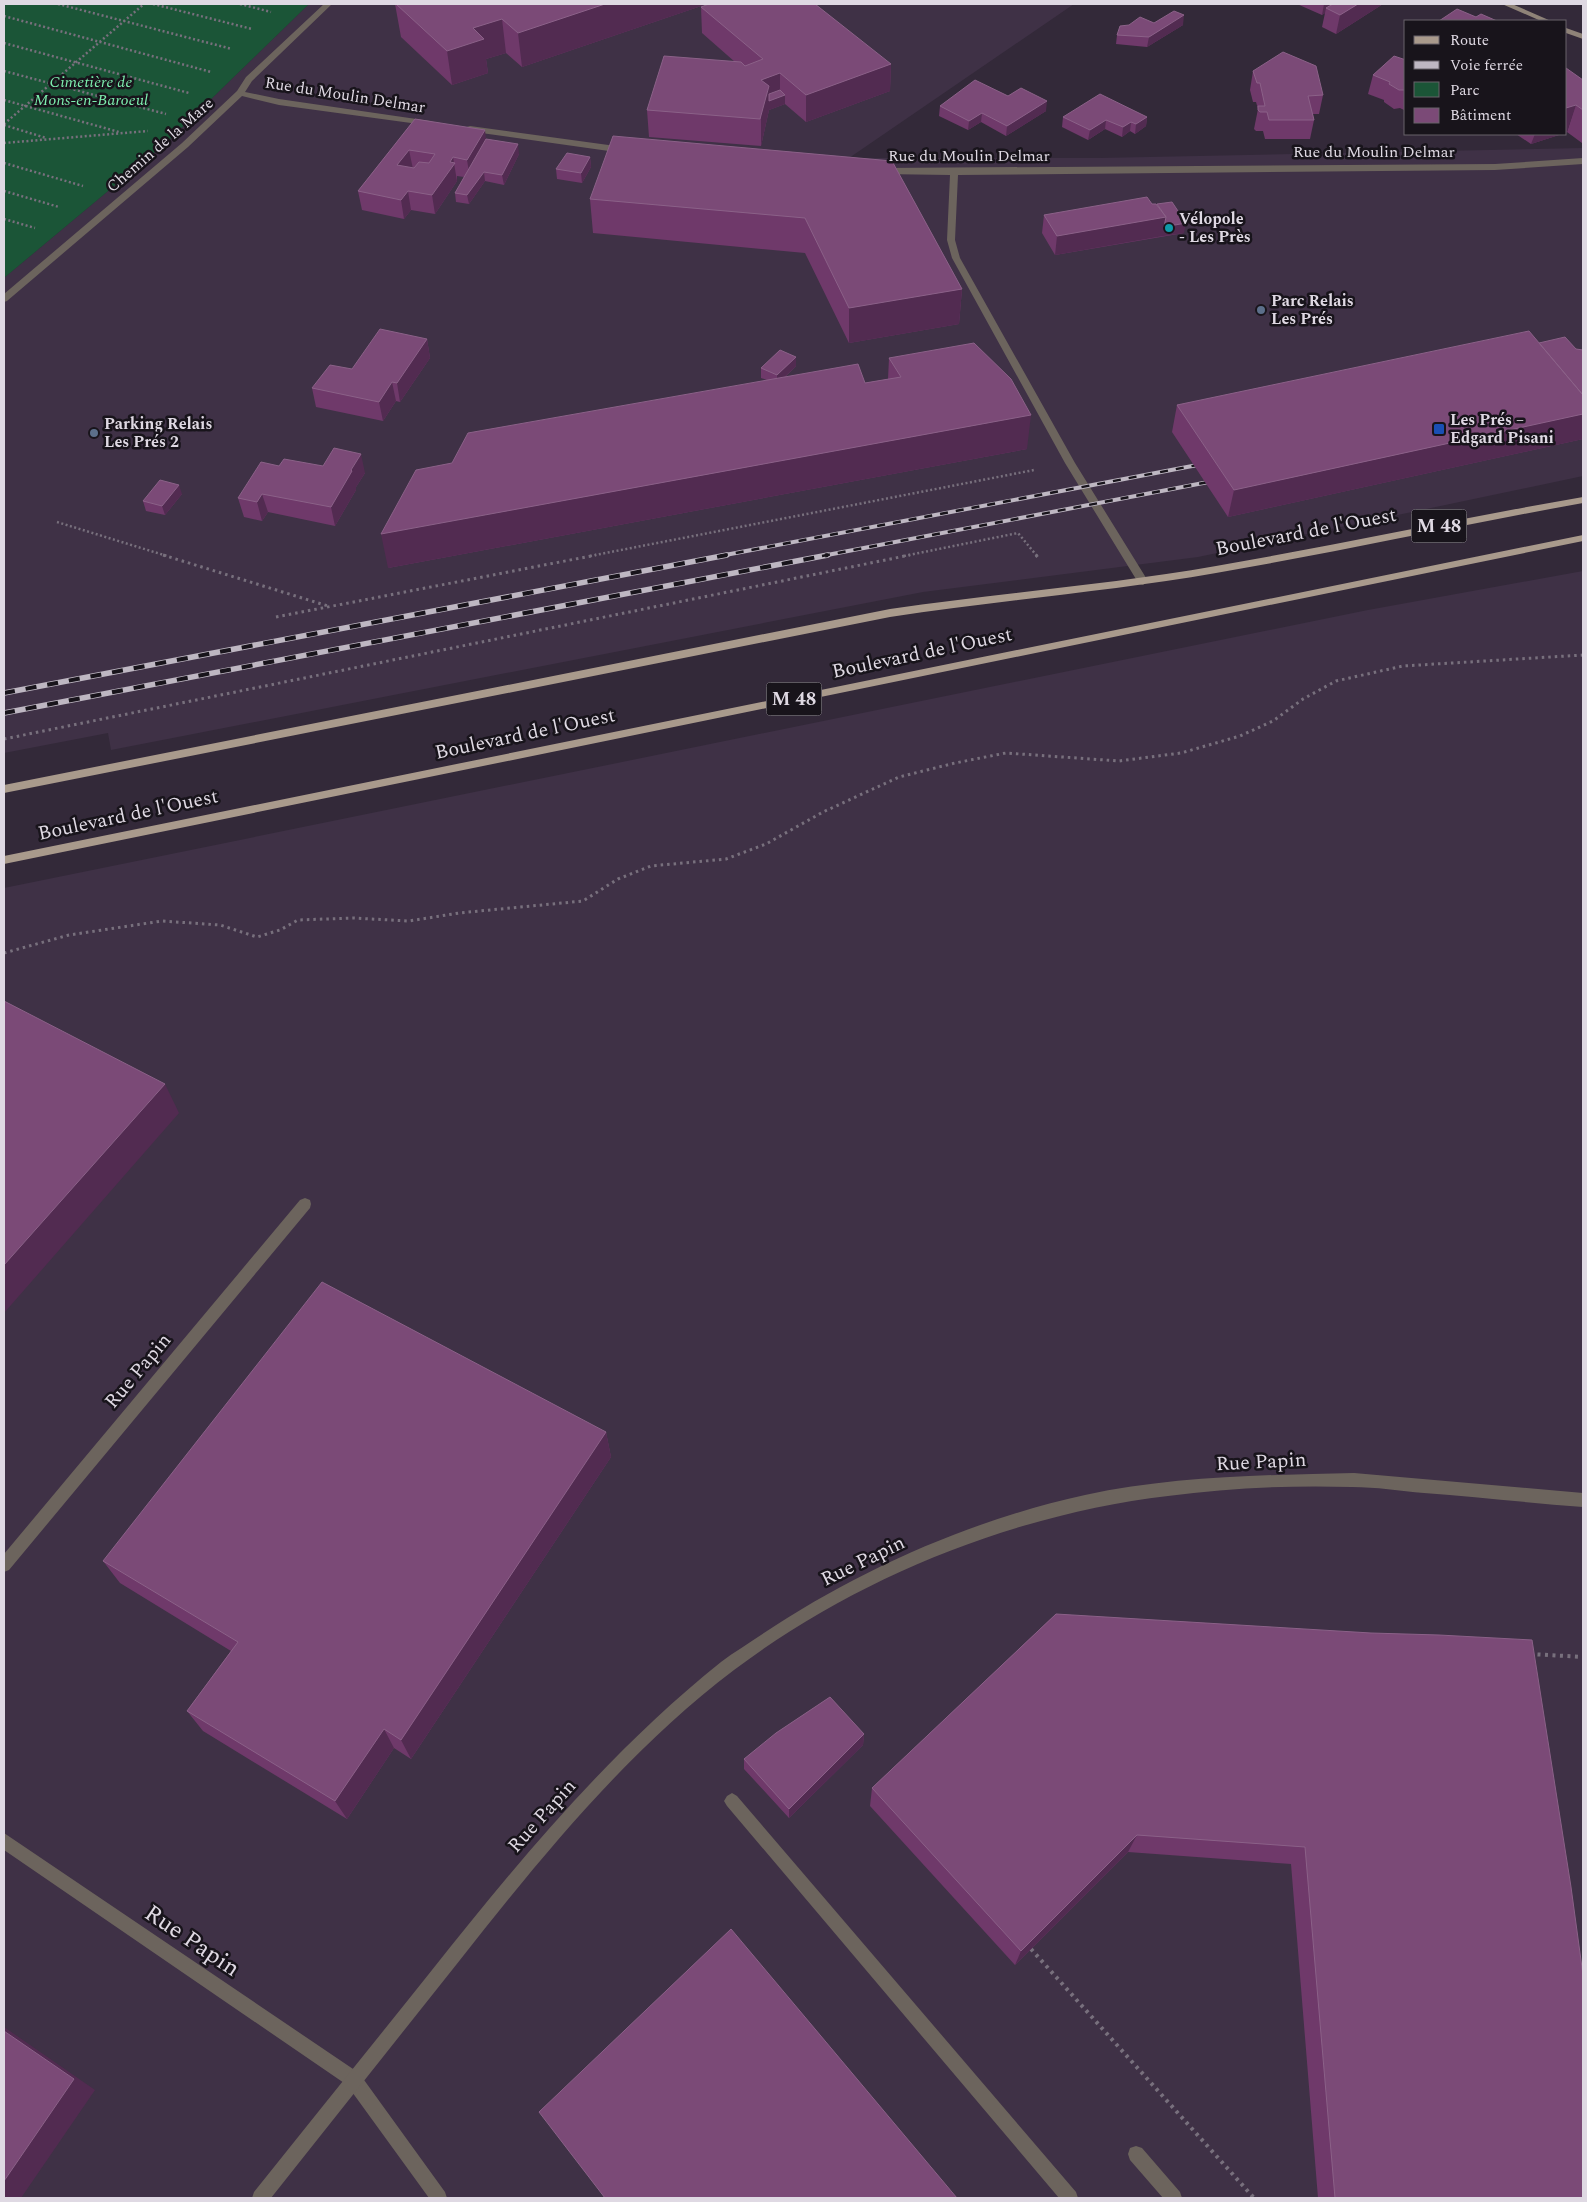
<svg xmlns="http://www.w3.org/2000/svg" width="1587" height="2202" font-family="Spectral,serif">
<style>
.built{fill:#3f3146}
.green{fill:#1b5537}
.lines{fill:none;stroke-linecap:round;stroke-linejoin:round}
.path-far2{stroke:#78707d;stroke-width:2.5;stroke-dasharray:2 2.5;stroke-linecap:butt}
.path-far1{stroke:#78707d;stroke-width:3;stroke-dasharray:2.5 4;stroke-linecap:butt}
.path{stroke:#78707d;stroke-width:4;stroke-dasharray:3 4.5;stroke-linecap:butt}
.lane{fill:#6c645d;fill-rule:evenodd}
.street{fill:#6c645d;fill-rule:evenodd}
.secondary{fill:#8f8378;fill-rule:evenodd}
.primary{fill:#a99a8c;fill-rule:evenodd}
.rail-far1-casing{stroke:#beb7c2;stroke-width:4}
.rail-casing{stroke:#beb7c2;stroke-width:5.5}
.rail-far1{stroke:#18141b;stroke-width:2.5;stroke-dasharray:8;stroke-linecap:butt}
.rail{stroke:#18141b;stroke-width:4;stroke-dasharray:11;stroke-linecap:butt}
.wall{fill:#6f396a}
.shaded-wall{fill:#522b51}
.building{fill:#7b4a77;stroke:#8b6188;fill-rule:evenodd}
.culture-dot{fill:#0f9aa8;stroke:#18141b;stroke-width:2}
.service-dot{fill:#5c6f8a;stroke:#18141b;stroke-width:2}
.transit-dot{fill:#1a4fb4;stroke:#18141b;stroke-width:2}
.labels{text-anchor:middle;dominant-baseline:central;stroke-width:5;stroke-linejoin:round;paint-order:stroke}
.far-park-label{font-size:16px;font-style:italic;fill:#7deeae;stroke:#18141b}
.far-street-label{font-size:16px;fill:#dfd9e3;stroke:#18141b}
.far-poi-label{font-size:16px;font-weight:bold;fill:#dfd9e3;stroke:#18141b;text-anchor:start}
.shield{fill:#18141b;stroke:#a39ea7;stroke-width:1}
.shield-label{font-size:19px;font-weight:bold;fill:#dfd9e3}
.street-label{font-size:20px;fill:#dfd9e3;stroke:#18141b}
.near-street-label{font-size:24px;fill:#dfd9e3;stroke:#18141b}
</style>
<rect width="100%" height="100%" fill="#332939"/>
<!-- built -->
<path class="built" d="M309,4H1074L849,158H1100L1583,148V476L1198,557L923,592L111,750L108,733L4,753V278L168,141Z
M1583,571V2198H4V888L1368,610Z"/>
<!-- green -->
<path class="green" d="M4,4H309L168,141L4,278Z"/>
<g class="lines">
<!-- path-far2 -->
<path class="path-far2" d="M58,4L232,49
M153,4L252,29
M240,4L271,12
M4,16L211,72
M4,43L189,93
M4,71L166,114
M4,100L119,132
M4,124L144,4
M4,125L46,138
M4,143L148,131
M4,163L83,186
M4,191L59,207
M4,219L35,228
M57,522L167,556
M590,556L1034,470
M904,556L1018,533L1037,556"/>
<!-- path-far1 -->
<path class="path-far1" d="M163,555L328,606
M1036,555L1039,559
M276,617L596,555
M4,739L910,555
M4,953L69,935L162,921L220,925L257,937L280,930L298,920L353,918L409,921L459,913L583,901L618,879L651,866L726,859L766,844L823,812L899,777L955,763L1006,753L1119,761L1181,753L1240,736L1273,721L1303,699L1336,681L1403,666L1583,655"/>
<!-- path -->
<path class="path" d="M1530,1654L1583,1657
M1031,1949L1254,2198"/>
<!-- lane -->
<path class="lane" d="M305,1198L310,1200L311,1204L310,1208L9,1570L4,1572V1554L300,1200Z
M732,1793L737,1796L1076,2192L1078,2198H1059L727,1806L724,1801L727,1796Z
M4,1833L359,2073L445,2192L447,2198H429L347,2085L4,1850Z
M1136,2146L1142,2148L1180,2192L1182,2198H1163L1130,2160L1128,2154L1130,2148Z"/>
<!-- street -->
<path class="street" d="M324,4H332L252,81L245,92L279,99L430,121L434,124L433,126L279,105L242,96L188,147L7,301L4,302V294L182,143L237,91L246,77Z
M470,126L623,147L627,150L623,153L467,131V127Z
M1583,158V164L1495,170L958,175L955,240L960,258L1075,463L1148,581L1143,585L1139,584L1065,463L952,258L947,240L950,175L882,174L878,171L882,168L1495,164Z
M1354,1473L1583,1493V1507C1530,1503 1477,1497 1424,1493C1400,1491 1376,1487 1352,1487C1291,1485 1228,1488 1168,1496C1015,1514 857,1577 734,1670C628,1750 542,1856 460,1960C397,2039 334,2119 271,2198H252L254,2192C313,2118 373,2044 432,1970C520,1859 610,1751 721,1662C734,1652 748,1644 761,1635C858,1570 971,1520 1085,1495C1173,1476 1264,1475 1354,1473Z"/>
<!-- secondary -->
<path class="secondary" d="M1502,4H1512L1551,21H1541Z
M1566,28L1583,34V39L1566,33Z"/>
<!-- primary -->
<path class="primary" d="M1583,497V503C1460,525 1338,552 1216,573C1108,592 998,600 890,617L4,793V785L890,609C998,593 1108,585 1216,566C1338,545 1460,518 1583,497Z
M1583,535V541L4,864V856Z"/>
<!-- rail-far1 casing -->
<g class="rail-far1-casing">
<path id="rail-far1" d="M720,556L1208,463
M822,556L1219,480"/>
</g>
<!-- rail casing -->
<g class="rail-casing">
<path id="rail" d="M4,693L727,555
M4,713L828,555"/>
</g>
<!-- rail-far1 -->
<use href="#rail-far1" class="rail-far1"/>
<!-- rail -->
<use href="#rail" class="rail"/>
</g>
<!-- wall -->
<path class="wall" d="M395,4H707L522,67L506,53L486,59L488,73L452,85L401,37Z
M1297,4H1383L1336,34L1322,27L1325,13L1322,15Z
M701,7L891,64L890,91L806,122L785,104L769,110L761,146L649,137L647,110L735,62L702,33Z
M1154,23L1183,25L1147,47L1116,44L1117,35Z
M1406,60V111L1400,108L1394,109L1384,102V100L1368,94L1373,75Z
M1253,71L1323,95L1319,114H1313L1314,120L1310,139H1265L1263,131H1256L1254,129L1258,109L1256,102H1253L1250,90Z
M1583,80V143H1582L1567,132Z
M1008,96L1046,111L1006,136L981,122L968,130L939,116L940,106Z
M1063,117H1147L1146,126L1135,134L1130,131L1122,137L1105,129L1088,140L1062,127Z
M415,119L486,139L519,154L504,185L485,181L469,204L456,202L455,193L464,177L457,176V181L435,214L411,210L404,219L362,210L358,191Z
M1516,134H1562L1531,144Z
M590,157L591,167L582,183L557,179L556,169Z
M892,161L962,289L959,324L849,343L805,253L593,233L590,199Z
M1152,204L1184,233L1055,255L1042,233L1044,215Z
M427,339L430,358L400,402L396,401L383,421L316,407L312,388L352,369Z
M1539,343L1583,350V439L1228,517L1172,432L1177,405Z
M796,357V366L785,377L865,383L888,379L889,358L1027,449L388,568L767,380L761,378V368Z
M279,466H323L365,473L356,487V490L335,526L268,512L262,521L244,517L238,498Z
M182,494L165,515L146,511L143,501Z
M606,1432L611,1457L411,1759L394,1748L347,1819L203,1731L187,1711L231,1651L120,1583L103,1561Z
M1056,1614L1583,1975V2198H1318L1291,1864L1128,1852L1015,1965L870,1806L872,1788Z
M864,1734L863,1745L789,1818L744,1769V1759Z"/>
<!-- shaded-wall -->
<path class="shaded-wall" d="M605,4H707L522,67L518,33Z
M1324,4H1340L1326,8L1325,13L1322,15Z
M1358,4H1383L1336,34L1340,15Z
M1184,15L1183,25L1147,47L1149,37Z
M502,19L506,53L486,59L488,73L452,85L447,51L473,28Z
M891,64L890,91L806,122V95Z
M780,73V97L785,95V104L769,110L761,146V80Z
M1047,101L1046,111L1006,136L1007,126Z
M1576,105L1567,132L1566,133V108Z
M982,113L981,122L968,130L969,121Z
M1147,117L1146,126L1135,134L1136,124Z
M1106,120L1105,129L1088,140L1090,130Z
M1131,122L1130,131L1122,137L1123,127Z
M485,130L487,148L470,178L467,160Z
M1535,134H1562L1531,144Z
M518,144L519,154L504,185L502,175Z
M409,150L413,169L397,165Z
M453,157L457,181L435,214L432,195L450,162Z
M590,157L591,167L582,183L581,173Z
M484,172L485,181L469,204L467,195Z
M408,191L411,210L404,219L401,200Z
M1166,217L1163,236L1055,255L1057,236Z
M1186,223L1184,233L1163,236L1164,227Z
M962,289L959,324L849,343V308Z
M427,339L430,358L400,402L397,383Z
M796,357V366L777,384V375Z
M392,382L396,401L383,421L379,402Z
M1583,414V439L1228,517L1234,490Z
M1031,415L1027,449L388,568L381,534Z
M361,454L365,473L356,487V490L335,526L331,507L351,470Z
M179,485L182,494L165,515L162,506Z
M262,494L268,512L262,521L257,502Z
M165,1084L179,1113L4,1313V1265Z
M606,1432L611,1457L411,1759L401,1740Z
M384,1729L394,1748L347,1819L335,1801Z
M864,1734L863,1745L789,1818V1809Z
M1137,1835L1128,1852L1015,1965L1021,1951Z
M4,2027L95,2090L21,2198H4Z"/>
<!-- building -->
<path class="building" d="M396,4H605L518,33L502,19L473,28L484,39L447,51Z
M709,4H815L891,64L806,95L780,73L761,80L769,86L760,119L647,110L664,56L741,62L745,66L763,59L701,7Z
M1333,4H1358L1340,15L1326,8Z
M1457,9L1476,17L1481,14L1497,21H1439Z
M1174,11L1184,15L1149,37L1117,35L1120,26L1129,25L1140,17L1154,23Z
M1283,52L1316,66L1323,95L1308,96L1314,120H1269L1267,112H1260L1258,110V106H1265L1260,83H1257L1253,71Z
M1394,56L1406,60V90H1399L1389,84L1390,82L1373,75Z
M1566,68L1583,80V110L1576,105L1566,108Z
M975,80L1008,96L1021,88L1047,101L1007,126L982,113L969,121L940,106Z
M780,90L785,95L769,101V94Z
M1100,94L1147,117L1136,124L1131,122L1123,127L1106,120L1090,130L1063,117Z
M415,119L485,130L467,160L453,157L450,162L455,163L432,195L408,191L401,200L358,191ZM409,150L435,154L429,163L419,162L414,168L397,165Z
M613,136L892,161L962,289L849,308L805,218L590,199Z
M486,139L518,144L502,175L484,172L467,195L455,193Z
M567,153L590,157L581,173L556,169Z
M1147,197L1152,204H1156L1166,217L1057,236L1044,215Z
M1172,202L1186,223L1164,227L1166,217L1157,204Z
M380,329L427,339L397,383L392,382L379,402L312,388L330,365L352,369Z
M1529,331L1583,395V414L1234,490L1177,405Z
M1565,337L1576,349L1583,350V395L1539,343Z
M974,343L1011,379L1031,415L381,534L416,470L452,463L468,433L858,364L865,383L901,377L889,358Z
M780,350L796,357L777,375L761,368Z
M334,448L361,454L351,470L352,471L331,507L262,494L257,502L238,498L261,462L279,466L284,459L323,466Z
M160,480L179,485L162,506L143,501Z
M4,1001L165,1084L4,1265Z
M322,1282L606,1432L401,1740L384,1729L335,1801L187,1711L238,1642L103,1561Z
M1056,1614L1371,1633L1439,1635L1532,1640L1571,1887L1583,1975V2198H1335L1305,1847L1137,1835L1021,1951L872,1788Z
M830,1697L864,1734L789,1809L744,1759L776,1733Z
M731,1929L957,2198H605L539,2112Z
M4,2031L74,2079L4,2181Z"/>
<!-- markers -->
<circle class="culture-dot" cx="1169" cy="228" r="5"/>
<g class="service-dot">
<circle cx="1261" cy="310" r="5"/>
<circle cx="94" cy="433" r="5"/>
</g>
<rect class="transit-dot" x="1433" y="423" width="12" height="12" rx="2.5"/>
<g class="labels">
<!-- far-park labels -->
<g class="far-park-label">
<text x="91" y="82">Cimetière de<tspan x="91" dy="18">Mons-en-Baroeul</tspan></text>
</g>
<!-- far-street labels -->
<g class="far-street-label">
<text transform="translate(345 95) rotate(9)">Rue du Moulin Delmar</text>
<text transform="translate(160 145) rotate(-41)">Chemin de la Mare</text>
<text x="1374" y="152">Rue du Moulin Delmar</text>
<text x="969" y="156">Rue du Moulin Delmar</text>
</g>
<!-- far-poi labels -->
<g class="far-poi-label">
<text x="1179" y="219">Vélopole<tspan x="1179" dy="18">- Les Près</tspan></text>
<text x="1271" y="301">Parc Relais<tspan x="1271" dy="18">Les Prés</tspan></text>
<text x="1450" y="420">Les Prés –<tspan x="1450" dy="18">Edgard Pisani</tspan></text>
<text x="104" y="424">Parking Relais<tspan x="104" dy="18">Les Prés 2</tspan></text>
</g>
<!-- shield labels -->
<g class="shield">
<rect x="1411.5" y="509.5" width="55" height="33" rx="4"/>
<rect x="766.5" y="682.5" width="55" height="33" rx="4"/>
</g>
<g class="shield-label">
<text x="1439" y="526">M 48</text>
<text x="794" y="699">M 48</text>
</g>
<!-- street labels -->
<g class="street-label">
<text transform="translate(1306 532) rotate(-11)">Boulevard de l'Ouest</text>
<text transform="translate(922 653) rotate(-12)">Boulevard de l'Ouest</text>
<text transform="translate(525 734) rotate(-12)">Boulevard de l'Ouest</text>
<text transform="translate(128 815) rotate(-12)">Boulevard de l'Ouest</text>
<text transform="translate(138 1371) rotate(-50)">Rue Papin</text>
<text transform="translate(1261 1462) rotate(-3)">Rue Papin</text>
<text transform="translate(863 1561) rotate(-26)">Rue Papin</text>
<text transform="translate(542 1816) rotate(-48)">Rue Papin</text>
</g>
<!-- near-street labels -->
<g class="near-street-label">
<text transform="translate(192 1941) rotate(34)">Rue Papin</text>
</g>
</g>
<!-- border -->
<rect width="1587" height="2202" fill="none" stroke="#dfd9e3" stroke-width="10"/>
<!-- legend -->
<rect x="1404" y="20" width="162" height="115" fill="#18141b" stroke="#68636b"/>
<rect x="1414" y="36" width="25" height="8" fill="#a99a8c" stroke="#68636b"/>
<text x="1450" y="45" font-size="15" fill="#dfd9e3">Route</text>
<rect x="1414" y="61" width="25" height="8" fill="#beb7c2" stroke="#68636b"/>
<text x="1450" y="70" font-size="15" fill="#dfd9e3">Voie ferrée</text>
<rect x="1414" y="82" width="25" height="15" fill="#1b5537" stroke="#68636b"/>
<text x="1450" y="95" font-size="15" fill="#dfd9e3">Parc</text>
<rect x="1414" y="108" width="25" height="15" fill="#7b4a77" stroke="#68636b"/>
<text x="1450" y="120" font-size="15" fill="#dfd9e3">Bâtiment</text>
</svg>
